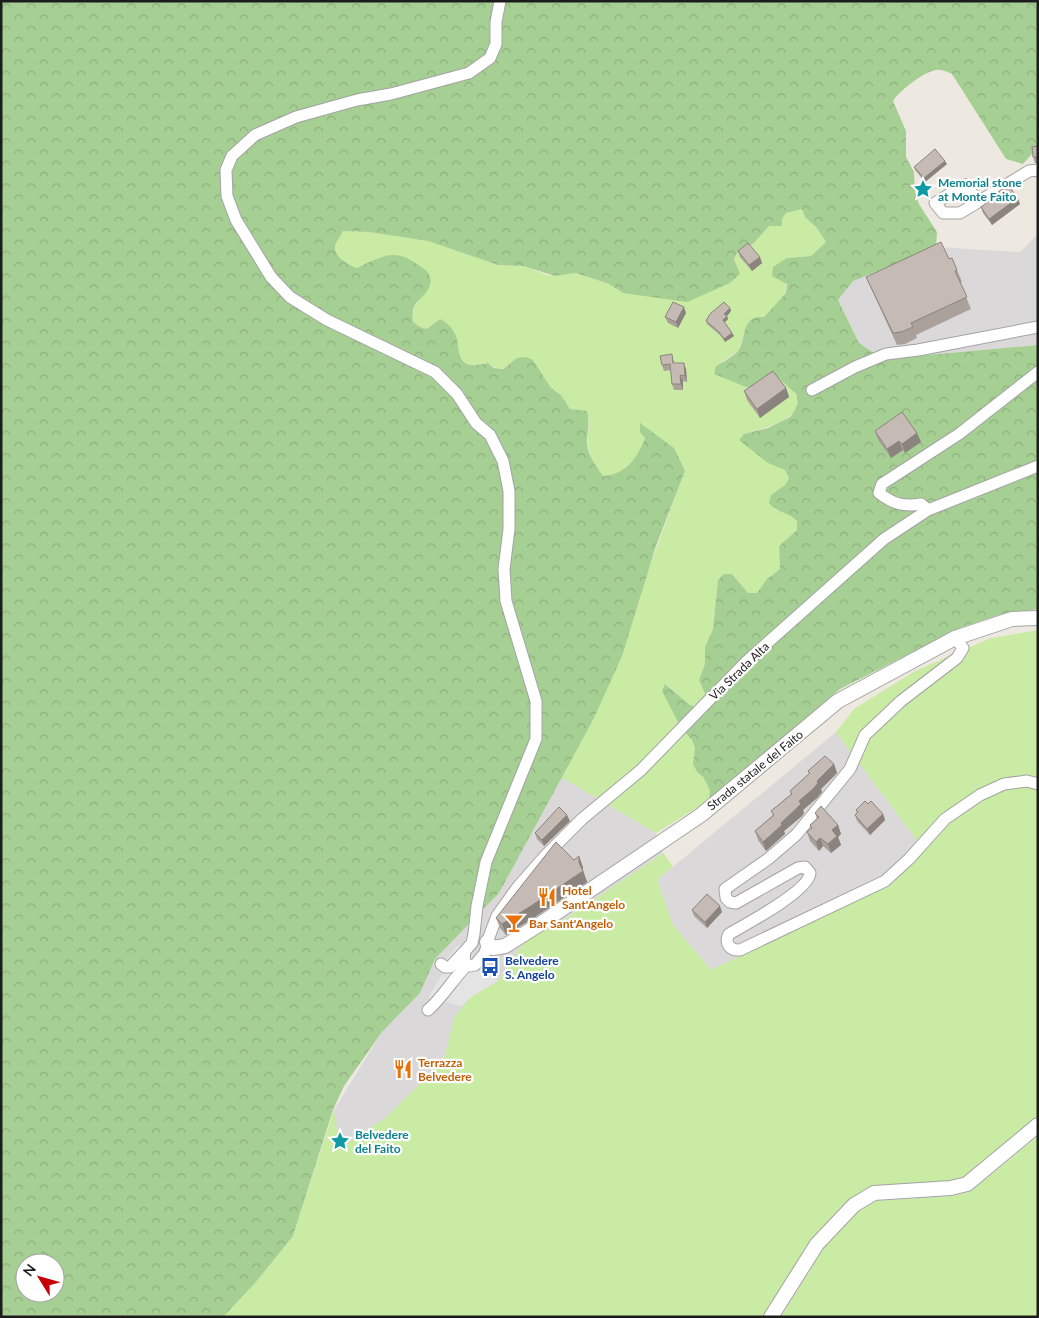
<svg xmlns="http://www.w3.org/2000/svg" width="1039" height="1318" font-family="Lato,sans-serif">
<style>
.residential{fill:#dad8d8}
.grass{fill:#c9eba3}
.forest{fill:url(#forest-crowns);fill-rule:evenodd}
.parking{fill:#e4e4e4}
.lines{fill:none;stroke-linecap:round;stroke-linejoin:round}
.minor-casing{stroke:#a3a3a3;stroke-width:13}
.tertiary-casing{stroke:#a3a3a3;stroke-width:16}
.minor{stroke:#fff;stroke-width:11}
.tertiary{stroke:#fff;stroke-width:14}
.wall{fill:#aaa19b}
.shaded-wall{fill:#8b837e}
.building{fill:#c6bbb4;stroke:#8b837e}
.labels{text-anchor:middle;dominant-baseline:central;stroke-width:4.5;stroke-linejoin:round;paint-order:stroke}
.culture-label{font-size:12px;font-weight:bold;fill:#0d838f;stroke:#fff;text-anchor:start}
.street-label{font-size:12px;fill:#1c1c1c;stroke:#fff}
.food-label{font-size:12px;font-weight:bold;fill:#c56008;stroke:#fff;text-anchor:start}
.transit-label{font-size:12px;font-weight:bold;fill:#164399;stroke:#fff;text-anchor:start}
</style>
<defs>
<pattern id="forest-crowns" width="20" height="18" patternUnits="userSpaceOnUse" patternTransform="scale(1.25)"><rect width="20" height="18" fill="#a6cf93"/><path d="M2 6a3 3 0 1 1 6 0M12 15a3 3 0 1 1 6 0" fill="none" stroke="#8eb17e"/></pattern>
</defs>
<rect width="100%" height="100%" fill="#eee9e0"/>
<!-- residential -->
<path class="residential" d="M1038,234V345L883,359L859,343L838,300L852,281L936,247L1020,252Z
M836,732L924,850L891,885L843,906L711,970L673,925L657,880Z
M561,777L656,833L663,853L565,919L526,939L499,980L471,997L440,1064L385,1120L346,1145L336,1135L334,1110L382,1032L420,993L435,959L499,893Z"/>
<!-- grass -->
<path class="grass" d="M802,209L805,217L817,228L827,242L811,256L787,258L786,293L764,317L748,322L738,351L716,366L715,374L746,387L753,388L767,377L777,376C783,381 790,386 794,393C813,417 759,430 744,434L768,463L785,469L789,478L785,485L771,495L775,510L791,515L797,521V530L779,546L780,569L767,579L757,593H748L732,574L718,580L713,629L705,647V664L699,680L706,696L698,708L690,705L666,684L681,728L692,740L695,748L694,765L697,772L703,777L707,784L710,792L709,800L656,833L561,777L593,720L685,471L640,432L645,438C637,458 627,474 603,476C586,454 587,447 589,420L571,410L561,395L551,388L533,360L517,358C505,367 501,373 488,363L471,365L463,361L459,354L456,337L440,319L427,329L420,327L413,322C411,306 420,298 430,286L381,257L357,268C348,265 334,257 335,246C336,241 341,235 343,231L369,232L428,241L498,265L523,266L547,275L555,276L576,273L609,284L623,293L730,283L739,274L734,259L737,253L753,244L769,226L782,219L786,213Z
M1038,630V1117L964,1178L950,1182L872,1187L850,1200L812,1240L764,1317H223L256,1282L293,1236L334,1110L338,1137L346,1144L384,1119L441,1063L444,1058L455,1016L471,997L499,980L526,939L565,919L663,853L673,866L657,880L673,925L711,970L843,906L891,885L924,850L836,732L854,709L915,671L991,638Z
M1038,1136V1317H781L823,1249L859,1211L876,1201L953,1196L971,1191Z"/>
<!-- forest -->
<path class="forest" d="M1,1H1038V147L1023,164L1006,159L952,74C947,72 942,69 936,70C925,71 899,91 893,101L906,131V157L914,172L915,192L919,204L937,232L936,247L853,281L838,300L859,343L883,359L1038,345V609L999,615L962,627L840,689L709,800L710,792L707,784L703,777L697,772L693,764L695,748L692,740L681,728L662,691L665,684L690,705L698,708L706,696L699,680L705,664V647L713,629L718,580L724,574H732L748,593H757L767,579L780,569L779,546L797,530V521C787,511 778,514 769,503L771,495L785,485L789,478L785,470L768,463L739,440L744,434L768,428L790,417L795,410L798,402L796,394L777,376L766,377L753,388L746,387L714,374L716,366C723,362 732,357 737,352C748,339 739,315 764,317L786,293L787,284L772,276L773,267L787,258L811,256L826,242L817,228L805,217L802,209L786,213L782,219V226H769L753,244L737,253L734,259L740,274L730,283L687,302L623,293L609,284L576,273L555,276L523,266L498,265L428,241L369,232L343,231C341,236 336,241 335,246C334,257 348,265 357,268C386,254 396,247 424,269C429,272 432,279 430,285C425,301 410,298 413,322L420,327L427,329L440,319C448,323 453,329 456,336C460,347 456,363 472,365C477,365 483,364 488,363L494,368L503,369L517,358L526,357L533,360L551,388L561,395L570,409L587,411C590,423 587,432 587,443C588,456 596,466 603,476C627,474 637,458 645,438L640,432V423L674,448L685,471L656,546L622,656L593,720L499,893L435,959L420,993L382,1032L344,1086L333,1110L293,1236L256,1282L223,1317H1ZM25,1263H55V1293H25Z"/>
<!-- parking -->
<path class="parking" d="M458,945L498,981L471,997L462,1006L428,998L442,974L437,970Z"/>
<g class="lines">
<!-- minor casing -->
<g class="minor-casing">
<path id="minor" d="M500,1L496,22V44L490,58L469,73L391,94L357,100L296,117L255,135L232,156L226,170L227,196L236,220L271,277L290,297L327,320L435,372L457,394L476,423L490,435L503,461L509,491V529L504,569L506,601L536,701V739L486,862L477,906L474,934L472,943L465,951L464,959L467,965L470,966L475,965L485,953L489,937L497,916L517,888L546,855L582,819L641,770L747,661L884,539L928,510L1038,466
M979,201L965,185L935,203L943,213H960L1029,171L1038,170
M812,390L855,367L886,354L918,350L1038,327
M928,510L921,504C904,507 893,504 879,493L882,484L959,434L1038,372
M955,638L963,648L957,658L901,701L865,735L850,769L796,835L768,859L725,889L726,898L730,902L736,903L798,868L805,867L810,873C809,891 746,924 729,934C724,943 730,951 740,950L885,881L909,859L945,819L980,795L1004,784L1027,781L1038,784
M441,964L445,967H450L465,951
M428,1010C443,997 453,979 467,965"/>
</g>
<!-- tertiary casing -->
<g class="tertiary-casing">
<path id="tertiary" d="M487,942L493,948L505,946L540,924L701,815L838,701L955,638L1012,619L1038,618
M771,1317L817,1244L854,1205L874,1193L951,1188L967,1184L1038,1125"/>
</g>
<!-- minor -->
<use href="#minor" class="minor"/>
<!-- tertiary -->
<use href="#tertiary" class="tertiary"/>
</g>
<!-- wall -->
<path class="wall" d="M1038,146V163H1035L1033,157Z
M947,164L925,182L915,170L914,167Z
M988,199L1020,204L992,225L983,213L981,207L988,201Z
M738,251L762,263L752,271L740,257Z
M949,259L957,270L962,282H960L971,309L916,335L917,338L905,344L897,345L871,288L866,277Z
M730,308L731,311L727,316L728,319L724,323L732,333L734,336L725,342L720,335L707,324L706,321Z
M686,313L678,328L668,323L665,317Z
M674,360V363L686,369L687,382L683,381V390H674L672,384L671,370L664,371L662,365Z
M786,388L789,397L760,418L747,400L744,391Z
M875,431L917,433L921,442L905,453L903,450L891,458L878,440Z
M834,764L837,773L821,789L822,792L817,798L803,810L804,813L802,816L784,831L785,834L766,851L758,840L755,831L773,815L771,811L791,794L790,791L809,774L808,771Z
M868,804L883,814L885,820L870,835L857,821L855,815L857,813L856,810Z
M815,813L838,825L841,834L838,837L841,845L831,853L823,846L819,851L810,841L807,832L811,829L810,825L817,819Z
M570,821L544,846L537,839L535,833Z
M574,860L583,867V870L587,882L535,917L506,935L500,928L496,918Z
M692,910L722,912L707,928L694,916Z"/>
<!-- shaded-wall -->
<path class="shaded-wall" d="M945,161L947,164L925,182L924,178Z
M1018,198L1020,204L992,225L989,219Z
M760,257L762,263L752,271L749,265Z
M684,307L686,313L678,328L676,322Z
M730,308L731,311L727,316L728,319L724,323L723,320L724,314Z
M732,333L734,336L725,342L724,339Z
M684,363L686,369L687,382L685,376Z
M680,375L683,381V390L681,384Z
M786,388L789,397L760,418L757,409Z
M917,433L921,442L905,453L902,444Z
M899,441L903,450L891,458L887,449Z
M834,764L837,773L821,789L822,792L817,798L803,810L804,813L802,816L784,831L785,834L766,851L763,842L817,781Z
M883,814L885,820L870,835L867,829Z
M567,815L570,821L544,846L542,840Z
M838,825L841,834L838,837L841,845L831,853L828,844L832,830Z
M820,838L823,846L819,851L816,842Z
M579,856L583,867V871L587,882L535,917L506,935L502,924L579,863Z
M720,906L722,912L707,928L705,922Z"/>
<!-- building -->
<path class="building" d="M1038,146V157H1033L1032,147Z
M935,149L945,161L924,178L914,167Z
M1008,185L1018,198L989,219L981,207L989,201L988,199Z
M941,242L949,259L952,258L957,270L955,271L967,297L911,323L913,327L901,332L893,333L866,277Z
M748,243L760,257L749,265L738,251Z
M673,302L684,307L676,322L665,317Z
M724,302L730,308L724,314L727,316L723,320L732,333L724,339L719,332L706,321L710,314Z
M672,354L673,363H684L685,376L680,375L681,384H672L670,364L662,365L660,356Z
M773,371L786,388L757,409L744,391Z
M902,412L917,433L902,444L899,441L887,449L875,431Z
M825,756L834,764L817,781L818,783L813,789L799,801L801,804L798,807L781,823L782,825L763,842L755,831L774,815L771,811L792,794L790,791L810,773L808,771Z
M865,801L868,804L871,801L883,814L867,829L855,815L858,812L856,810Z
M821,806L838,825L832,830L837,836L828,844L820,838L816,842L807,832L812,828L810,825L819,817L815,813Z
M559,807L567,815L542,840L535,833Z
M556,842L574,860L579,856V863L583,871L531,906L502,924L496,918Z
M707,894L720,906L705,922L692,910Z"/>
<!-- icons -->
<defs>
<g id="sight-bare" transform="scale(1.5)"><path d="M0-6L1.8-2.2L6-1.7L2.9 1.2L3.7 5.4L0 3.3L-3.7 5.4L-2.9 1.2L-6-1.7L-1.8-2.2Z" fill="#0f9aa8" stroke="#fff" stroke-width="2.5" paint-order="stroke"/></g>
<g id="restaurant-bare" transform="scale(1.5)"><path d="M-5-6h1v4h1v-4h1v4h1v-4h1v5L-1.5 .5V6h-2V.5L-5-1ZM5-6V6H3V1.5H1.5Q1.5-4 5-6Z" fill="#e8710a" stroke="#fff" stroke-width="2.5" paint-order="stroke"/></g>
<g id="bar-bare" transform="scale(1.5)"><path d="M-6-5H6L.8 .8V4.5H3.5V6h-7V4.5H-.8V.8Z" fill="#e8710a" stroke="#fff" stroke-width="2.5" paint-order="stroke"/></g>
<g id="bus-bare" transform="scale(1.5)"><path d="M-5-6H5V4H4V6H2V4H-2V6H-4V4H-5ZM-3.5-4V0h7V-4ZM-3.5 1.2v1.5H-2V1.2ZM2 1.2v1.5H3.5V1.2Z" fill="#1a4fb4" stroke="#fff" stroke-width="2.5" paint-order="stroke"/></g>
</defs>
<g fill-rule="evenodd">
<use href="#sight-bare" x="923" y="189"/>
<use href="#restaurant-bare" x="547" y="897"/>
<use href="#bar-bare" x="514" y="923"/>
<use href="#bus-bare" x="490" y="967"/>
<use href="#restaurant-bare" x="403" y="1069"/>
<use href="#sight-bare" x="340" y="1141"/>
</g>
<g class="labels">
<!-- culture labels -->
<g class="culture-label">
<text x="938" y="182">Memorial stone<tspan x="938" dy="14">at Monte Faito</tspan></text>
<text x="355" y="1134">Belvedere<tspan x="355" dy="14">del Faito</tspan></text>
</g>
<!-- street labels -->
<g class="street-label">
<text transform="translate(739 671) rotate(-44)">Via Strada Alta</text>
<text transform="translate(755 770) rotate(-39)">Strada statale del Faito</text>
</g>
<!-- food labels -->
<g class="food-label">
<text x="562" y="890">Hotel<tspan x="562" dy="14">Sant'Angelo</tspan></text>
<text x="529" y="923">Bar Sant'Angelo</text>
<text x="418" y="1062">Terrazza<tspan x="418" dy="14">Belvedere</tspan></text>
</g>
<!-- transit labels -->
<g class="transit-label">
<text x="505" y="960">Belvedere<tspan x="505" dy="14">S. Angelo</tspan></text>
</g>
</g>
<!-- border -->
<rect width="1039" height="1318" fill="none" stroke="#1c1c1c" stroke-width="5"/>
<!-- north arrow -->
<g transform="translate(40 1278) rotate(307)"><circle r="24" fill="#ffffff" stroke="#a4a4a4"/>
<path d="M0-4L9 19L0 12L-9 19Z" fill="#c70006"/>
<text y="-8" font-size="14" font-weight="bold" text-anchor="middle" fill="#1c1c1c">N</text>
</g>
</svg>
